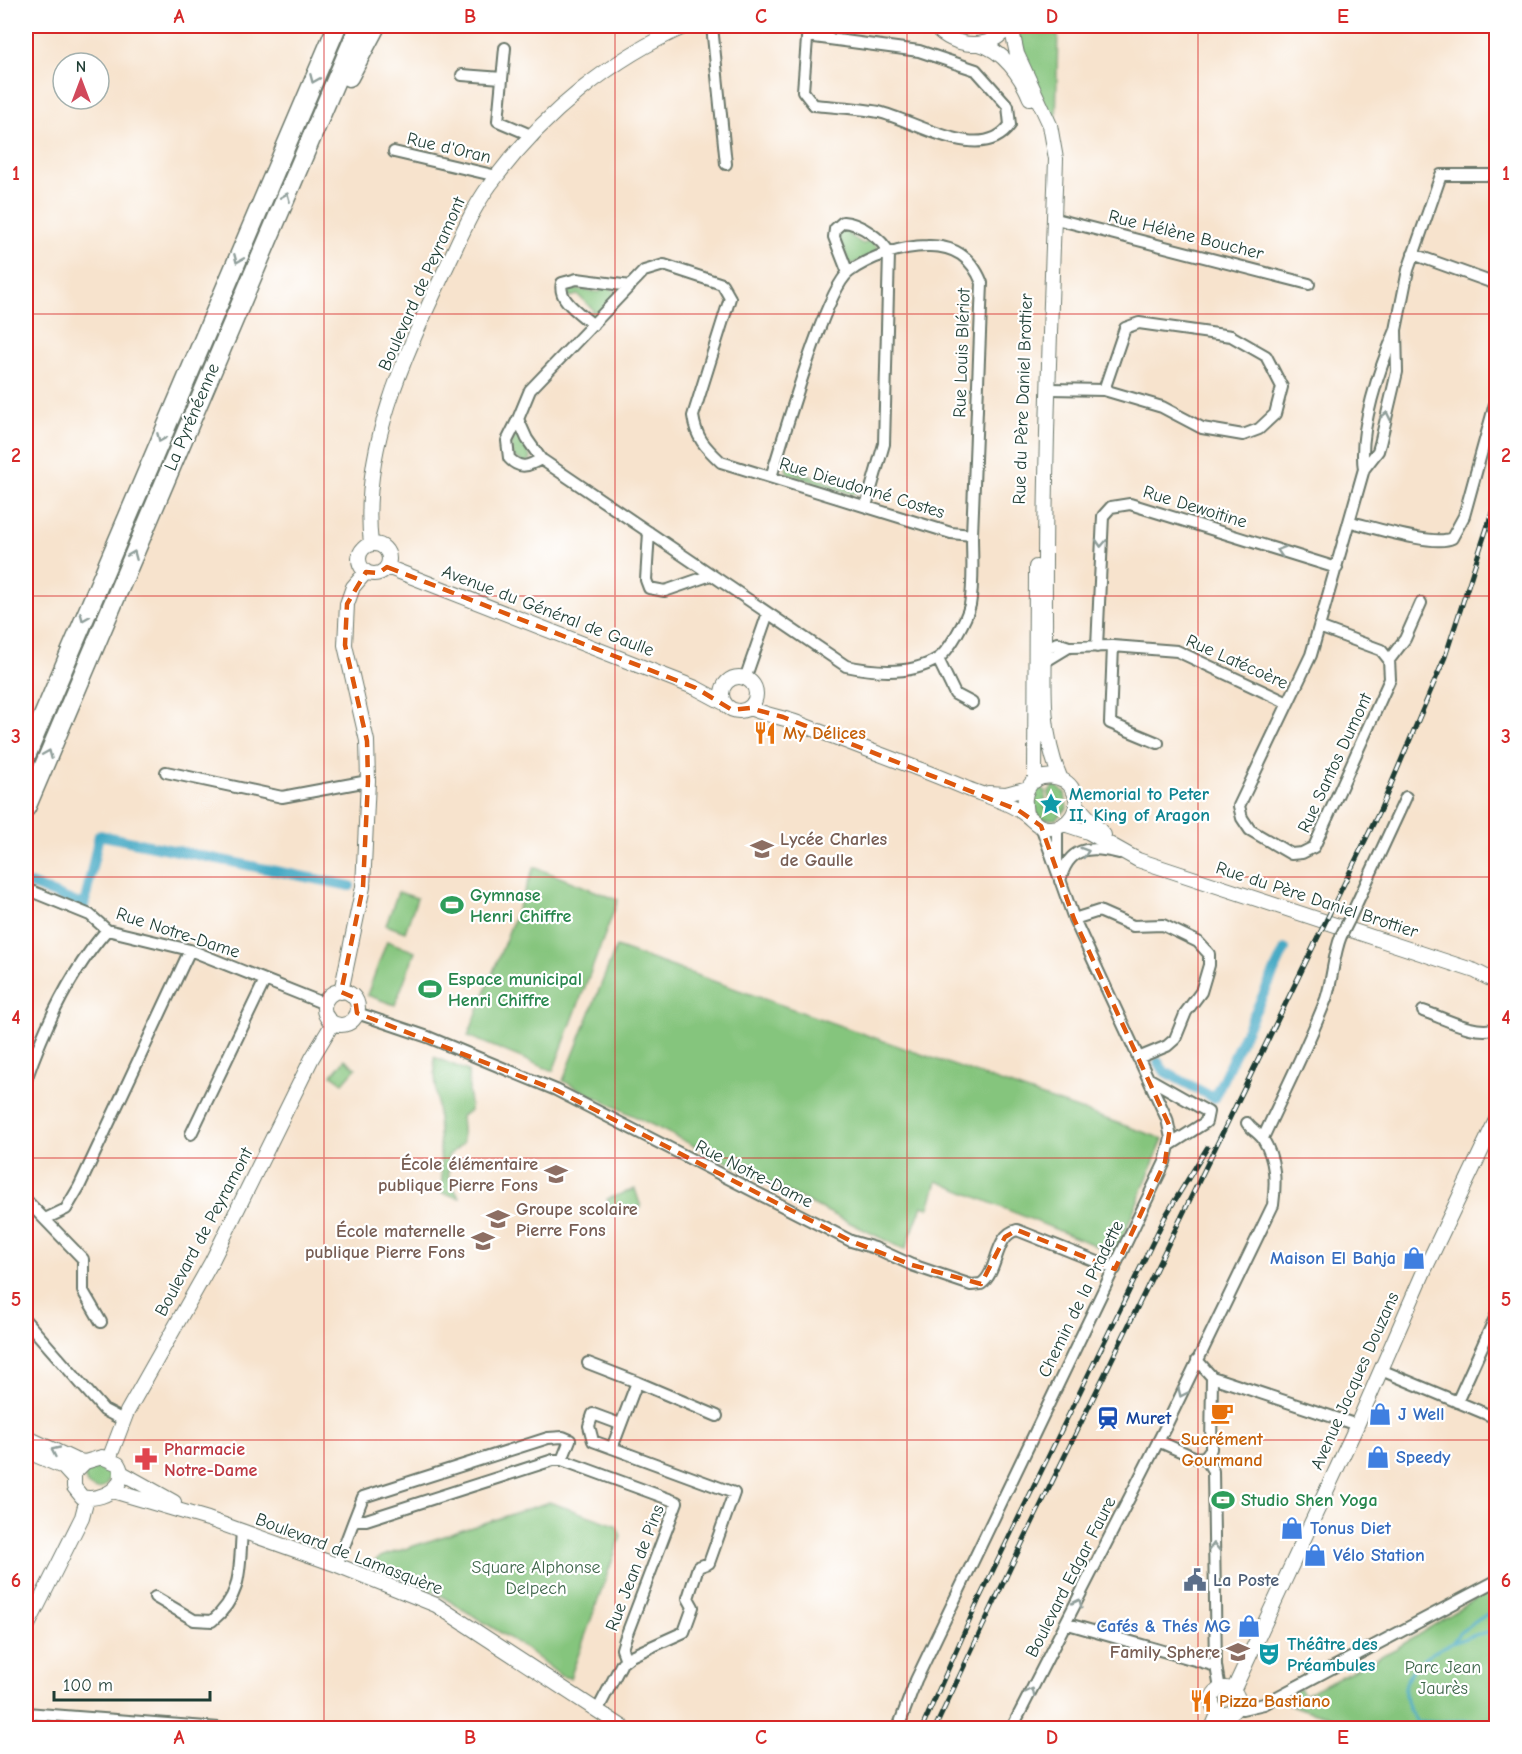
<svg xmlns="http://www.w3.org/2000/svg" width="1522" height="1754" font-family="'Comic Neue',sans-serif">
<style>
.green{fill:#85c57d;stroke:#528158;stroke-width:1.5}
.lines{fill:none;stroke-linecap:round;stroke-linejoin:round}
.stream{stroke:#44a9c4;stroke-width:3}
.canal{stroke:#44a9c4;stroke-width:10}
.street-casing{stroke:#6b776a;stroke-width:14}
.secondary-casing{stroke:#6b776a;stroke-width:16}
.highway-casing{stroke:#6b776a;stroke-width:21}
.street{stroke:#fff;stroke-width:10}
.secondary{stroke:#fff;stroke-width:14}
.highway{stroke:#fff;stroke-width:18}
.rail-casing{stroke:#1f3d34;stroke-width:5}
.rail{stroke:#fff;stroke-width:3;stroke-dasharray:9;stroke-linecap:butt}
.street-bridge-casing{stroke:#6b776a;stroke-width:14;stroke-linecap:butt}
.street-bridge{stroke:#fff;stroke-width:10}
.oneway{stroke:#8f9e9a}
.marked{fill:none;stroke:#de580e;stroke-width:4.5;stroke-dasharray:12 8;stroke-linejoin:round}
.grid{fill:none;stroke:#d62828;stroke-width:1.5;stroke-opacity:0.55}
.labels{text-anchor:middle;dominant-baseline:central;stroke-width:4.5;stroke-linejoin:round;paint-order:stroke}
.street-label{font-size:18px;fill:#1f3d34;stroke:#fff}
.food-label{font-size:18px;font-weight:bold;fill:#c56008;stroke:#fff;text-anchor:start}
.culture-label{font-size:18px;font-weight:bold;fill:#0d838f;stroke:#fff;text-anchor:start}
.education-label{font-size:18px;font-weight:bold;fill:#785e54;stroke:#fff;text-anchor:end}
.leisure-label{font-size:18px;font-weight:bold;fill:#27864d;stroke:#fff;text-anchor:start}
.shop-label{font-size:18px;font-weight:bold;fill:#366cbe;stroke:#fff;text-anchor:start}
.transit-label{font-size:18px;font-weight:bold;fill:#164399;stroke:#fff;text-anchor:start}
.health-label{font-size:18px;font-weight:bold;fill:#be3a42;stroke:#fff;text-anchor:start}
.park-label{font-size:18px;fill:#3e664a;stroke:#fff}
.service-label{font-size:18px;font-weight:bold;fill:#4e5e75;stroke:#fff;text-anchor:start}
.neatline{fill:none;stroke:#d62828;stroke-width:2}
.grid-label{font-size:20px;text-anchor:middle;font-weight:bold;fill:#d62828}
</style>
<rect width="100%" height="100%" fill="#fff"/>
<filter id="ink" filterUnits="userSpaceOnUse"><feTurbulence type="fractalNoise" baseFrequency=".0167" numOctaves="2"/><feDisplacementMap in="SourceGraphic" scale="12" xChannelSelector="R" yChannelSelector="G"/><feConvolveMatrix kernelMatrix="1 2 1 2 8 2 1 2 1" color-interpolation-filters="sRGB"/></filter>
<filter id="wash" filterUnits="userSpaceOnUse"><feTurbulence type="fractalNoise" baseFrequency=".008" numOctaves="4" result="noise"/><feDisplacementMap in="SourceGraphic" scale="24" xChannelSelector="R" yChannelSelector="G"/><feGaussianBlur stdDeviation="1.35" result="paint"/><feColorMatrix in="noise" values="0 0 0 0 0 0 0 0 0 0 0 0 0 0 0 0 0 1.4 0 .05"/><feComposite in="paint" operator="in"/></filter>
<g filter="url(#wash)">
<rect width="100%" height="100%" fill="#f7e3cd"/>
<!-- green -->
<path class="green" d="M945,26H998C983,38 960,38 945,26Z
M1019,26H1058L1056,128L1018,45Z
M843,227L855,229L848,234L863,244L872,240L879,251L853,264L849,263L838,236Z
M575,283L572,289L600,292L604,286L613,289L615,296L593,318L586,314L594,311L578,295L570,297L565,287Z
M516,433L521,435L531,459L525,463L513,456L511,444Z
M787,461L799,465L795,471L852,490L857,485L863,486L859,493L851,494L789,474L786,470Z
M1055,785L1065,793L1067,808L1056,819H1041L1031,807V797L1039,787L1046,791L1045,807H1053L1054,802L1049,798V791Z
M534,867L618,900L553,1071L468,1036Z
M398,892L417,898L405,932L386,925Z
M387,941L415,952L395,1005L367,995Z
M616,947L1163,1139L1116,1254L937,1181L929,1208L922,1206L905,1250L563,1081Z
M434,1057L468,1071L470,1111L461,1116L463,1143L448,1156L449,1180L453,1181L454,1189L460,1198L439,1192L442,1181Z
M345,1059L356,1068L343,1083L332,1075Z
M635,1189L641,1207L613,1216L607,1199Z
M85 1477a12 12 0 1 1 24 0a12 12 0 1 1-24 0Z
M549,1502L616,1525L621,1536L570,1678L561,1676L524,1647L435,1592L380,1572L371,1564L380,1557Z
M1496,1586V1728C1426,1728 1353,1731 1287,1703L1289,1696L1300,1688L1304,1695L1397,1648Z"/>
<g class="lines">
<!-- stream -->
<path class="stream" d="M1496,1630C1455,1638 1374,1666 1417,1722L1496,1720
M1452,1643L1459,1633L1496,1608"/>
<!-- canal -->
<path class="canal" d="M30,884L84,906L99,835L350,886
M1158,1062L1165,1072L1214,1098L1285,949"/>
</g>
</g>
<g filter="url(#ink)">
<g class="lines">
<!-- street casing -->
<g class="street-casing">
<path id="street" d="M712,26L726,164
M807,36L919,51L976,70L1008,106L1010,125C982,165 916,121 879,112C858,108 835,107 814,105L803,91L808,26
M505,48L498,121L533,136
M462,75L502,78
M394,152L497,176
M1056,219L1309,284
M1413,254L1496,284
M664,265L722,284L730,298L693,416C696,438 705,447 721,462L951,533L972,535C972,557 974,583 970,605C967,618 949,652 937,659C911,675 874,672 846,666L541,459L527,439L518,419L530,390L644,271Z
M848,273L834,237L835,229L843,222C860,223 882,239 889,253L884,444L866,506
M593,325C581,314 557,300 562,283L577,279L630,286
M1050,389L1104,390L1162,407L1202,428L1243,435L1259,429L1275,414L1282,387L1266,356L1231,336L1139,323L1125,328L1104,390
M518,419L507,441L509,458C520,470 529,466 541,459
M1364,469L1378,451L1380,444L1397,372L1396,330L1408,270L1441,175H1496
M771,477C783,440 825,290 849,272C869,257 902,246 927,246C955,245 972,258 982,283L972,535
M1351,522C1372,527 1435,547 1452,538L1464,516L1496,400
M649,532L646,580L649,588L665,591L711,575
M1319,627L1381,650L1389,660L1390,679L1314,847L1302,853L1291,854L1250,830L1242,818L1239,806L1311,655L1364,469C1358,431 1380,366 1396,330
M1113,646L1110,723L1158,743
M1097,647L1103,516L1111,507L1130,504L1337,568
M1042,654L1045,649L1057,643L1069,647L1113,646L1177,651L1288,703
M938,659L955,694L972,703
M1389,660L1405,639L1421,603
M1046,661L1069,647
M745,679L768,613
M166,772L282,797L368,781
M1057,827V863
M1060,881C1068,847 1089,845 1119,853
M26,889L90,915L107,930L190,950L325,1004
M1074,919L1099,911L1133,926L1163,925L1198,942L1209,954V965L1201,992L1186,1012L1175,1039L1167,1046L1138,1058
M1349,920L1406,797
M1423,1011C1444,1018 1476,1036 1496,1028
M357,1013L428,1037L556,1090L851,1241L875,1248L912,1265L971,1285L981,1284C999,1272 994,1235 1017,1230L1115,1269
M1148,1078L1208,1112L1206,1122L1170,1145
M26,1080C44,1028 70,972 107,930
M191,1134L265,980
M1263,1138C1284,1092 1308,1046 1326,999C1333,978 1333,956 1341,936
M26,1200L83,1259V1291L101,1322
M45,1219L66,1209L79,1187L190,950
M26,1321L104,1410L123,1420
M1197,1360L1212,1377L1211,1449L1205,1457
M588,1363L637,1382
M1381,1370L1496,1418
M1212,1377L1357,1425
M1457,1402L1496,1316
M1158,1441L1196,1458L1205,1457
M612,1448L593,1441L589,1426L593,1414L620,1424
M1205,1457L1213,1471L1216,1666L1220,1689
M354,1520L363,1497L548,1438L563,1437L570,1440L562,1460
M337,1565L354,1520H366L553,1460H562L677,1502L625,1639L622,1649L626,1660
M155,1597L194,1620L212,1621C243,1595 239,1569 242,1531
M1068,1624L1216,1666
M1236,1708L1242,1709L1264,1704L1496,1581
M597,1711L622,1663L631,1656L684,1632L693,1607L688,1598L698,1567L709,1563L734,1493L612,1448L637,1382L717,1416
M26,1713L219,1728
M898,1728L916,1680L1165,1162L1171,1138L1167,1119L1074,919L1041,826
M1012,1728L1166,1426L1273,1205C1276,1182 1276,1160 1263,1139C1259,1133 1252,1130 1247,1123"/>
</g>
<!-- secondary casing -->
<g class="secondary-casing">
<path id="secondary" d="M934,26C955,48 989,52 1009,26
M1011,26L1017,54L1050,125L1056,159C1051,311 1044,464 1045,617C1046,672 1038,726 1060,777
M979,44C1003,50 1021,76 1030,98
M359 559a15 15 0 1 1 30 0a15 15 0 1 1-30 0Z
M371,544C360,450 405,355 444,272C460,239 473,205 496,177C545,113 612,58 686,26
M387,567L696,688L724,703
M722 694a17 17 0 1 1 34 0a17 17 0 1 1-34 0Z
M750,708C765,715 782,717 798,723C854,745 912,765 968,789C986,796 1011,803 1026,815C1034,821 1038,828 1049,828C1069,829 1083,807 1073,790C1065,774 1037,771 1028,788C1023,797 1025,805 1026,815
M1035,781L1036,567
M988,793L1006,794L1028,788
M1076,804L1104,835
M1064,824L1088,832L1138,860L1475,971L1496,982
M324 1008a17 17 0 1 1 34 0a17 17 0 1 1-34 0Z
M341,992L363,887L368,781L367,741L345,645L347,604L353,587L366,572
M26,1437L75,1460L85,1462
M26,1451L63,1467L73,1478
M102,1457L118,1464C131,1486 101,1502 82,1497L74,1487V1473L85,1462Z
M109,1459L127,1412L211,1263L312,1058L333,1023
M122,1473L174,1502
M113,1491L208,1519L337,1565L436,1605L624,1728
M26,1629L82,1517L87,1498
M1212 1701a13 13 0 1 1 26 0a13 13 0 1 1-26 0Z
M1233,1691L1357,1425L1425,1269L1496,1120
M1212,1728L1219,1712"/>
</g>
<!-- highway casing -->
<g class="highway-casing">
<path id="highway" d="M349,77L376,26
M26,756L337,26
M26,808L359,26"/>
</g>
<!-- street -->
<use href="#street" class="street"/>
<!-- secondary -->
<use href="#secondary" class="secondary"/>
<!-- highway -->
<use href="#highway" class="highway"/>
<!-- rail casing -->
<g class="rail-casing">
<path id="rail" d="M922,1728L979,1599L1166,1215L1207,1148
M935,1728L1015,1558L1381,808L1445,657L1496,500"/>
</g>
<!-- rail -->
<use href="#rail" class="rail"/>
<!-- street-bridge casing -->
<g class="street-bridge-casing">
<path id="street-bridge" d="M1341,936L1349,920"/>
</g>
<!-- street-bridge -->
<use href="#street-bridge" class="street-bridge"/>
</g>
<!-- one-way arrows -->
<defs><path id="oneway-chevron" d="M-2-3.5L2.5 0L-2 3.5" fill="none" stroke-width="1.6" stroke-linecap="round" stroke-linejoin="round" transform="scale(1.5)"/></defs>
<g class="oneway">
<use href="#oneway-chevron" transform="translate(314 79) rotate(113)"/>
<use href="#oneway-chevron" transform="translate(286 197) rotate(-67)"/>
<use href="#oneway-chevron" transform="translate(238 259) rotate(113)"/>
<use href="#oneway-chevron" transform="translate(1386 416) rotate(-77)"/>
<use href="#oneway-chevron" transform="translate(161 438) rotate(113)"/>
<use href="#oneway-chevron" transform="translate(1101 543) rotate(93)"/>
<use href="#oneway-chevron" transform="translate(1281 551) rotate(-163)"/>
<use href="#oneway-chevron" transform="translate(133 555) rotate(-67)"/>
<use href="#oneway-chevron" transform="translate(84 617) rotate(113)"/>
<use href="#oneway-chevron" transform="translate(48 754) rotate(-67)"/>
<use href="#oneway-chevron" transform="translate(1085 852) rotate(-18)"/>
<use href="#oneway-chevron" transform="translate(1182 1393) rotate(115)"/>
<use href="#oneway-chevron" transform="translate(55 1451) rotate(-155)"/>
<use href="#oneway-chevron" transform="translate(1214 1547) rotate(-91)"/>
<use href="#oneway-chevron" transform="translate(1078 1603) rotate(-64)"/>
<use href="#oneway-chevron" transform="translate(1031 1692) rotate(-63)"/>
</g>
</g>
<!-- marked area -->
<path class="marked" d="M387,567L696,688L732,710L750,708L783,717L1018,810L1041,826L1074,919L1170,1127L1165,1162L1115,1269L1017,1230L1005,1237L981,1284L912,1265L851,1241L556,1090L357,1013L355,998L341,992L363,887L368,781L367,741L345,645L347,604L366,572L379,573Z"/>
<!-- grid -->
<path class="grid" d="M324,26V1728M615,26V1728M907,26V1728M1198,26V1728M26,314H1496M26,596H1496M26,877H1496M26,1158H1496M26,1440H1496"/>
<!-- icons -->
<defs>
<g id="restaurant-bare" transform="scale(1.8)"><path d="M-5-6h1v4h1v-4h1v4h1v-4h1v5L-1.5 .5V6h-2V.5L-5-1ZM5-6V6H3V1.5H1.5Q1.5-4 5-6Z" fill="#e8710a" stroke="#fff" stroke-width="2.5" paint-order="stroke"/></g>
<g id="sight-bare" transform="scale(1.8)"><path d="M0-6L1.8-2.2L6-1.7L2.9 1.2L3.7 5.4L0 3.3L-3.7 5.4L-2.9 1.2L-6-1.7L-1.8-2.2Z" fill="#0f9aa8" stroke="#fff" stroke-width="2.5" paint-order="stroke"/></g>
<g id="school-bare" transform="scale(1.8)"><path d="M0-5L7-2L0 1L-7-2ZM-4 1L0 2.5L4 1V4Q0 6-4 4Z" fill="#8d6e63" stroke="#fff" stroke-width="2.5" paint-order="stroke"/></g>
<g id="stadium-bare" transform="scale(1.8)"><path d="M0-5a6.5 5 0 1 0 0 10a6.5 5 0 1 0 0-10ZM-3.5-1.8h7v3.6h-7Z" fill="#2e9e5b" stroke="#fff" stroke-width="2.5" paint-order="stroke"/></g>
<g id="shop-bare" transform="scale(1.8)"><path d="M-5-2.5h2.3a2.7 3.5 0 0 1 5.4 0H5L5.5 6h-11ZM-1.5-2.5h3a1.5 2.3 0 0 0-3 0Z" fill="#3f7fe0" stroke="#fff" stroke-width="2.5" paint-order="stroke"/></g>
<g id="cafe-bare" transform="scale(1.8)"><path d="M-5.5-4.5H6V0H3Q3 3.5 0 3.5H-2.5Q-5.5 3.5-5.5 0ZM3-3.2v2h1.7v-2ZM-6 4.5H4V6H-6Z" fill="#e8710a" stroke="#fff" stroke-width="2.5" paint-order="stroke"/></g>
<g id="station-bare" transform="scale(1.8)"><path d="M-3-6H3Q5-6 5-4V2Q5 4 3 4L4.5 6H3L1.5 4h-3L-3 6H-4.5L-3 4Q-5 4-5 2V-4Q-5-6-3-6ZM-3.5-4v3h7v-3ZM-3.5 1v1.5H-2V1ZM2 1v1.5H3.5V1Z" fill="#1a4fb4" stroke="#fff" stroke-width="2.5" paint-order="stroke"/></g>
<g id="pharmacy-bare" transform="scale(1.8)"><path d="M-2-6h4v4h4v4h-4v4h-4v-4h-4v-4h4Z" fill="#e0444e" stroke="#fff" stroke-width="2.5" paint-order="stroke"/></g>
<g id="civic-bare" transform="scale(1.8)"><path d="M-.6-6.5H3V-4.5H.6V-3L4-1V1h2V6H-6V1h2V-1L-.6-3ZM-1.2 2.5V6h2.4V2.5Z" fill="#5c6f8a" stroke="#fff" stroke-width="2.5" paint-order="stroke"/></g>
<g id="theatre-bare" transform="scale(1.8)"><path d="M-5-5.5Q0-4 5-5.5V0Q5 5 0 6Q-5 5-5 0ZM-3.3-2.5H-1v1.5H-3.3ZM1-2.5H3.3v1.5H1ZM-2.8 1Q0 5.5 2.8 1Z" fill="#0f9aa8" stroke="#fff" stroke-width="2.5" paint-order="stroke"/></g>
</defs>
<g fill-rule="evenodd">
<use href="#restaurant-bare" x="765" y="733"/>
<use href="#sight-bare" x="1051" y="804"/>
<use href="#school-bare" x="762" y="849"/>
<use href="#stadium-bare" x="452" y="905"/>
<use href="#stadium-bare" x="430" y="989"/>
<use href="#school-bare" x="556" y="1174"/>
<use href="#school-bare" x="498" y="1219"/>
<use href="#school-bare" x="483" y="1241"/>
<use href="#shop-bare" x="1414" y="1258"/>
<use href="#cafe-bare" x="1222" y="1413"/>
<use href="#shop-bare" x="1380" y="1414"/>
<use href="#station-bare" x="1108" y="1418"/>
<use href="#shop-bare" x="1378" y="1457"/>
<use href="#pharmacy-bare" x="146" y="1459"/>
<use href="#stadium-bare" x="1223" y="1500"/>
<use href="#shop-bare" x="1292" y="1528"/>
<use href="#shop-bare" x="1315" y="1555"/>
<use href="#civic-bare" x="1195" y="1580"/>
<use href="#shop-bare" x="1249" y="1626"/>
<use href="#school-bare" x="1238" y="1652"/>
<use href="#theatre-bare" x="1269" y="1654"/>
<use href="#restaurant-bare" x="1201" y="1701"/>
</g>
<g class="labels">
<!-- street labels -->
<g class="street-label">
<text transform="translate(449 148) rotate(13)">Rue d'Oran</text>
<text transform="translate(1186 235) rotate(14)">Rue Hélène Boucher</text>
<text transform="translate(422 284) rotate(-66)">Boulevard de Peyramont</text>
<text transform="translate(962 353) rotate(-88)">Rue Louis Blériot</text>
<text transform="translate(1023 399) rotate(-88)">Rue du Père Daniel Brottier</text>
<text transform="translate(192 417) rotate(-67)">La Pyrénéenne</text>
<text transform="translate(862 488) rotate(17)">Rue Dieudonné Costes</text>
<text transform="translate(1195 507) rotate(17)">Rue Dewoitine</text>
<text transform="translate(548 611) rotate(21)">Avenue du Général de Gaulle</text>
<text transform="translate(1237 662) rotate(24)">Rue Latécoère</text>
<text transform="translate(1335 763) rotate(-65)">Rue Santos Dumont</text>
<text transform="translate(1317 900) rotate(18)">Rue du Père Daniel Brottier</text>
<text transform="translate(178 933) rotate(18)">Rue Notre-Dame</text>
<text transform="translate(754 1174) rotate(27)">Rue Notre-Dame</text>
<text transform="translate(204 1232) rotate(-62)">Boulevard de Peyramont</text>
<text transform="translate(1081 1299) rotate(-64)">Chemin de la Pradette</text>
<text transform="translate(1355 1381) rotate(-66)">Avenue Jacques Douzans</text>
<text transform="translate(349 1554) rotate(21)">Boulevard de Lamasquère</text>
<text transform="translate(635 1568) rotate(-69)">Rue Jean de Pins</text>
<text transform="translate(1071 1577) rotate(-63)">Boulevard Edgar Faure</text>
</g>
<!-- food labels -->
<g class="food-label">
<text x="783" y="733">My Délices</text>
<text x="1222" y="1439" text-anchor="middle">Sucrément<tspan x="1222" dy="21">Gourmand</tspan></text>
<text x="1219" y="1701">Pizza Bastiano</text>
</g>
<!-- culture labels -->
<g class="culture-label">
<text x="1069" y="794">Memorial to Peter<tspan x="1069" dy="21">II, King of Aragon</tspan></text>
<text x="1287" y="1644">Théâtre des<tspan x="1287" dy="21">Préambules</tspan></text>
</g>
<!-- education labels -->
<g class="education-label">
<text x="780" y="839" text-anchor="start">Lycée Charles<tspan x="780" dy="21">de Gaulle</tspan></text>
<text x="538" y="1164">École élémentaire<tspan x="538" dy="21">publique Pierre Fons</tspan></text>
<text x="516" y="1209" text-anchor="start">Groupe scolaire<tspan x="516" dy="21">Pierre Fons</tspan></text>
<text x="465" y="1231">École maternelle<tspan x="465" dy="21">publique Pierre Fons</tspan></text>
<text x="1220" y="1652">Family Sphere</text>
</g>
<!-- leisure labels -->
<g class="leisure-label">
<text x="470" y="895">Gymnase<tspan x="470" dy="21">Henri Chiffre</tspan></text>
<text x="448" y="979">Espace municipal<tspan x="448" dy="21">Henri Chiffre</tspan></text>
<text x="1241" y="1500">Studio Shen Yoga</text>
</g>
<!-- shop labels -->
<g class="shop-label">
<text x="1396" y="1258" text-anchor="end">Maison El Bahja</text>
<text x="1398" y="1414">J Well</text>
<text x="1396" y="1457">Speedy</text>
<text x="1310" y="1528">Tonus Diet</text>
<text x="1333" y="1555">Vélo Station</text>
<text x="1231" y="1626" text-anchor="end">Cafés &amp; Thés MG</text>
</g>
<!-- transit labels -->
<g class="transit-label">
<text x="1126" y="1418">Muret</text>
</g>
<!-- health labels -->
<g class="health-label">
<text x="164" y="1449">Pharmacie<tspan x="164" dy="21">Notre-Dame</tspan></text>
</g>
<!-- park labels -->
<g class="park-label">
<text x="536" y="1567">Square Alphonse<tspan x="536" dy="21">Delpech</tspan></text>
<text x="1443" y="1667">Parc Jean<tspan x="1443" dy="21">Jaurès</tspan></text>
</g>
<!-- service labels -->
<g class="service-label">
<text x="1213" y="1580">La Poste</text>
</g>
</g>
<!-- margin -->
<rect width="1522" height="1754" fill="none" stroke="#fff" stroke-width="66"/>
<!-- north arrow -->
<g transform="translate(81 81)"><circle r="28" fill="#ffffff" stroke="#a5b1ae" stroke-width="1.5"/>
<path d="M0-4.5L10 22L0 15L-10 22Z" fill="#d1495b"/>
<text y="-9" font-size="16" font-weight="bold" text-anchor="middle" fill="#1f3d34">N</text>
</g>
<!-- scale -->
<path d="M54 1691v9h156v-9" fill="none" stroke="#1f3d34" stroke-width="3"/>
<text x="63" y="1691" font-size="18" fill="#1f3d34" stroke="#ffffff" stroke-width="4.5" paint-order="stroke">100 m</text>
<rect x="33" y="33" width="1456" height="1688" class="neatline"/>
<g class="grid-label">
<text x="179" y="23">A</text>
<text x="470" y="23">B</text>
<text x="761" y="23">C</text>
<text x="1052" y="23">D</text>
<text x="1343" y="23">E</text>
<text x="16" y="180">1</text>
<text x="1506" y="180">1</text>
<text x="16" y="462">2</text>
<text x="1506" y="462">2</text>
<text x="16" y="743">3</text>
<text x="1506" y="743">3</text>
<text x="16" y="1024">4</text>
<text x="1506" y="1024">4</text>
<text x="16" y="1306">5</text>
<text x="1506" y="1306">5</text>
<text x="16" y="1587">6</text>
<text x="1506" y="1587">6</text>
<text x="179" y="1744">A</text>
<text x="470" y="1744">B</text>
<text x="761" y="1744">C</text>
<text x="1052" y="1744">D</text>
<text x="1343" y="1744">E</text>
</g>
</svg>
